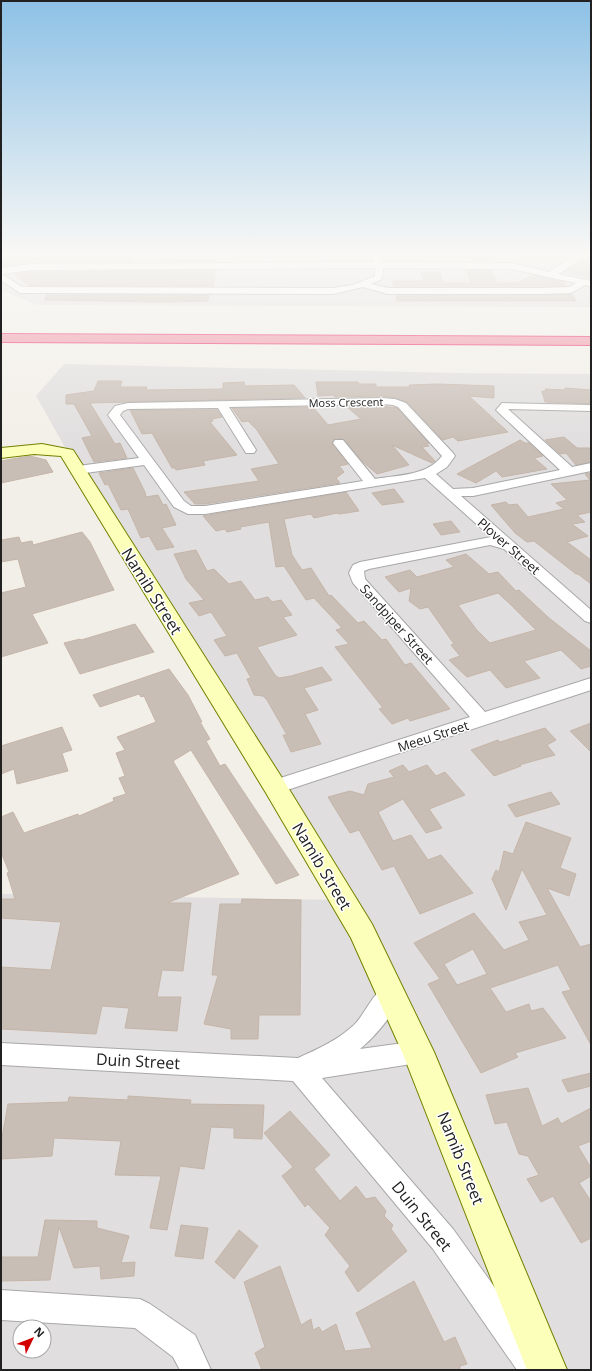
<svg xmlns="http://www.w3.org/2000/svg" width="592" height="1371" font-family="'Open Sans',sans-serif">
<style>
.residential{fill:#e0dede;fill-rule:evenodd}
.building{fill:#c8beb6;stroke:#c6b5a8;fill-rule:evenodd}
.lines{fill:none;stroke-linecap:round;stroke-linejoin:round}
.street-casing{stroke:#a8a8a8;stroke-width:2}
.secondary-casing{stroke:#738100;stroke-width:2}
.highway-casing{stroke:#eb1a62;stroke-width:2}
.street{fill:#fff;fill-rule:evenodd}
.secondary{fill:#fcffb9;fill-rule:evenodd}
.highway{fill:#ef8a9d;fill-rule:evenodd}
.labels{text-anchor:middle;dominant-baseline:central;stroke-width:3;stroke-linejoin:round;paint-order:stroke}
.far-street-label{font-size:11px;fill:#212121;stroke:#fff}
.street-label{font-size:13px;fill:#212121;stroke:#fff}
.near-street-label{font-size:16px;fill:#212121;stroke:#fff}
</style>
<rect width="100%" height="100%" fill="#f2efe8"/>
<!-- residential -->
<path class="residential" d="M1,254H591V307L37,305L12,295L7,291L1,292Z
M64,364L457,373L591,374V1370H1V894L342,900L78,470L36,396ZM20,1327H44V1351H20Z"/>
<!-- building -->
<path class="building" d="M472,254H482L486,261H475Z
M26,257H70V258H132L130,262H32L4,266L1,264V261L24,260Z
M591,257V278L564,272L580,262Z
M160,259H217V261L159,262Z
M216,270L213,286H30L14,274L32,272Z
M466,270H491L497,283H517L533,275L563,282L566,286H394L392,281H424L421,272H440L443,283H471Z
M572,294L576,301H397L396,296Z
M47,295H209L208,301L165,302L44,300Z
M98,381H122L120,387H147L146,390L223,389V383L244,382L245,386L294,385L305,398L90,403L115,444L120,443L127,458L94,462L82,438L92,436L74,404H66V395L94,391Z
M316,382H358L359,384H376V387H410L409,385L438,384L494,386V398L469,396L508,432L458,441L453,437L443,440L407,402L395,398L382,396L335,397L333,395L318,396Z
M565,388L591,390V404L545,402L542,391H546L545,389L565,390Z
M346,406H382L397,408L429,443L426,444L429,446L422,447L435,461L432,463L392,445L409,465L377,474L363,462L344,439L335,438L332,444L348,464L339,466L344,472L336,478L340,483L205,504H195L184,492L259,481L251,469L279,464L257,430L248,421L242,422L232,408L313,407L328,425L361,419Z
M130,410H217L222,417L212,419L213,421L210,422L237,455L203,461L205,465L176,470L175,468H172L152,433L142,434Z
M564,437L577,448H591V462L576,465L566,453L560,454L545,440Z
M520,440L525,443H529L543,456L534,458L547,469L502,477L496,471L476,483L457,474Z
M30,456L46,460L53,472L1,483V461Z
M133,468L145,492L146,497L158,495L163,505L166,504L176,525L162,528L174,547L157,550L149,536L141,538L128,509L121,510L108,484L105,485L99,473Z
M591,473V512L577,515L585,522L572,524L588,536L567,542L591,560V584L578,574H576L534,541L527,542L515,533L491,505L506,502L509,505L517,504L528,517L564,509L556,503L567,500L551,484L590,480L585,474Z
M394,489L404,502L382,505L372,493Z
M346,492L359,511L339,514L337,513L314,518L311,514L284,519L292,555L302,570L311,568L329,596L331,595L358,623L364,621L382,640L386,639L405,665L411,663L450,709L410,721L408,718L392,724L379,709L383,708L335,647L349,644L336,630L342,628L314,598L306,600L284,566L276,567L269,522L240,527L241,529L227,532L225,529L216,531L203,516Z
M451,521L460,532L441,535L433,524Z
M82,532L90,542L114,590L32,614L48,643L1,657V593L26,587L18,559L1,562V540L19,537L21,543L32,541L33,545Z
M196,550L207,571L214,569L229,584L241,581L255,600L268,597L272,602L281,600L292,615L283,617L297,635L257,647L275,675L279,678L291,676L322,667L332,680L304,688L318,710L305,714L321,744L291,752L283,735H287L267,700L263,696L254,695L247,679L251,678L237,653L225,656L214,640L227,636L211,612L199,616L189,603L204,600L186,579L174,554Z
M466,554L489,574L498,572L516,591L519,590L549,618L591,651V666L581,669L561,650L524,661L540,678L506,688L490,670L467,677L449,660L460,656L451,645L454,644L428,607L420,609L409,601L411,588L399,592L385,577L410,570L417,577L454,567L446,560ZM498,593L510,604L536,630L490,643L476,629L458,605Z
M135,624L154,652L80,674L64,643L80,639L81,640Z
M169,669L188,695L202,722H200L210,739L206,741L220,766L225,764L299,875L276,884L191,750L173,761L239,874L167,903H191L183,971L162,970L157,997H181L177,1031L125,1028L129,1008L102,1006L96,1034L1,1029V967L51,970L61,922L1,918V899H15L7,873L9,872L1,852V817L13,812L24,833L78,814L79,816L114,801L113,798L126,794L119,778L125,776L116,753L125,750L117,737L156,722L144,696L141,697L139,694L100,707L93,695Z
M591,723V752L570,731Z
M62,727L72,750L62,753L68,771L17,784L14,769L1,774V746Z
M545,728L556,740L547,745L555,755L519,765L521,766L494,776L471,750L498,740L500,742Z
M403,765L409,772L427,765L436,776L445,772L465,795L429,809L442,828L426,833L403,799L378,812L393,841L411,835L428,860L441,855L473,893L420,914L394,866L382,870L359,830L350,833L328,797L350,791L364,795L368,784L394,777L389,771Z
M551,792L560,804L516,817L508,805Z
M526,822L571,838L560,868L576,874L569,896L547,888L580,947L591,944V1045L562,992L571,990L558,965L490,988L506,1012L529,1004L531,1011L543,1008L566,1038L515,1053L518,1057L481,1073L428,984L440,979L414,943L474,913L504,950L529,940L519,922L547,915L522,869L506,910L492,879L496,870L499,872L504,851L513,854ZM473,949L487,974L457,985L444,964Z
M242,899L301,900L300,1015H259L258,1039H231V1029L204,1024L218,975H212L220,904H241Z
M591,1073V1086L568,1092L562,1080Z
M528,1088L542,1126L558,1118L561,1124L591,1108V1141L578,1146L591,1168V1176L579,1183L591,1201V1238L581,1243L553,1196L541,1202L527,1179L539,1175L528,1156L519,1154L507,1122L495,1124L486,1095Z
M128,1096L191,1100L190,1104L264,1105L262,1139L234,1138V1128L211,1127L204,1169L180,1166L167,1230L150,1228L161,1176L115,1175L121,1141L54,1138L52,1156L1,1159V1143L8,1104L68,1102L69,1097L128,1100Z
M290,1111L330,1155L314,1169L340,1201L356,1186L366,1199L375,1197L386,1211L384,1216L393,1225L391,1229L407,1251L358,1292L345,1272L350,1266L325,1235L330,1228L308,1204L305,1207L282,1176L293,1167L264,1133Z
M45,1220L97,1221V1228L129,1236L121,1263L135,1262L134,1276L101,1279L100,1266L74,1268L59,1227L50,1280L1,1281V1257H38Z
M181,1225L208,1228L203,1259L175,1256Z
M239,1230L258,1246L234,1279L215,1262Z
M280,1266L301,1325L311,1319L313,1330L319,1327L322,1332L336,1324L345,1351L372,1348L356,1313L414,1281L444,1342L455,1337L467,1364L460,1366V1370H262L255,1353L265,1347L244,1282Z"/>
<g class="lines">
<!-- street casing -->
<g class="street-casing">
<path id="street" d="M372,254H378L382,262L511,263L549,272L577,254H585L579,261L558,274L591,281V287L585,285L571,293L540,294H388L363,287L333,294L20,293L1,280V268L32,264L374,262L371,255ZM375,268V276L353,285L333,288L22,287L2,274L32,270ZM383,268L511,269L576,283L569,287L540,288H388L371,284L382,279Z
M382,398L395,399L406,403L453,453L455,456L447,467L436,474L453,489L473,488L560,470L498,412L496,410L502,403L591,405V411L508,409L572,467L591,463V471L473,496H461L591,610V623L585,621L504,549L490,545L369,569L364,571L365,579L485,712L591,678V690L275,794L268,792L265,787L268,782L470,717L353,583L349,573L353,565L360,562L491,537L425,478L205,514H188L174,507L144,465L78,474L74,473L72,470L74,467L78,466L139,458L108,415L115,406L128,403ZM382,404L393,405L398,407L442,456C427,476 398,475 375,479L343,440H335L333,443L363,481L205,506H191L184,501L120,415L123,411L128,409L218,408L246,453H254L256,450L229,407Z
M391,984L399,987L403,994C393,1014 377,1035 360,1049L418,1041L427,1044L430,1052L427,1060L418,1063L322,1078L453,1229L546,1359L550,1370H517L433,1249L293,1081L1,1065V1043L298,1058C318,1049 338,1040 354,1025C367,1012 373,990 391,984Z
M1,1290L140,1299L150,1304L195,1335L211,1370H180L173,1357L135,1328L1,1320Z"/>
</g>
<!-- secondary casing -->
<g class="secondary-casing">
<path id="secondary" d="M42,444L73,450L75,453L284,781L372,924L434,1052L567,1370H527L403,1054L351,938L266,793L61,456L34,454L1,458V448Z"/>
</g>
<!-- highway casing -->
<g class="highway-casing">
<path id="highway" d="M1,334L591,337V345L1,342Z"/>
</g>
<!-- street -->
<use href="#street" class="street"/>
<!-- secondary -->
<use href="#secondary" class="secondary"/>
<!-- highway -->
<use href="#highway" class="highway"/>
</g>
<!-- sky -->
<linearGradient id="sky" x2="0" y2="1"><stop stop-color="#8dc1e6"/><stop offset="0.57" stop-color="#f9f8f5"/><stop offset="1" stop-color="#f9f8f5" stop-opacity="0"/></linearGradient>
<rect width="592" height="446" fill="url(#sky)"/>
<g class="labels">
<!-- far-street labels -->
<g class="far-street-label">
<text transform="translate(346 402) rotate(-1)">Moss Crescent</text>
</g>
<!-- street labels -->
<g class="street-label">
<text transform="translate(509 546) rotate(41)">Plover Street</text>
<text transform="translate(397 624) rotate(48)">Sandpiper Street</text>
<text transform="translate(433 736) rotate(-18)">Meeu Street</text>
</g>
<!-- near-street labels -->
<g class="near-street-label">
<text transform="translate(152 591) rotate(58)">Namib Street</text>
<text transform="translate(322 866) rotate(59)">Namib Street</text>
<text transform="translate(138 1061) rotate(3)">Duin Street</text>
<text transform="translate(461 1158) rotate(68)">Namib Street</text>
<text transform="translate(422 1216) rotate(51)">Duin Street</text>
</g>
</g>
<!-- border -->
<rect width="592" height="1371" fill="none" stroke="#212121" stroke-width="4"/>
<!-- north arrow -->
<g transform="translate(32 1339) rotate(47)"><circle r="19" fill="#ffffff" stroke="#a6a6a6"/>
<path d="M0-3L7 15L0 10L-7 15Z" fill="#d30001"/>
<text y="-6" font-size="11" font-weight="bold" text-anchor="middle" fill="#212121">N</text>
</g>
</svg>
